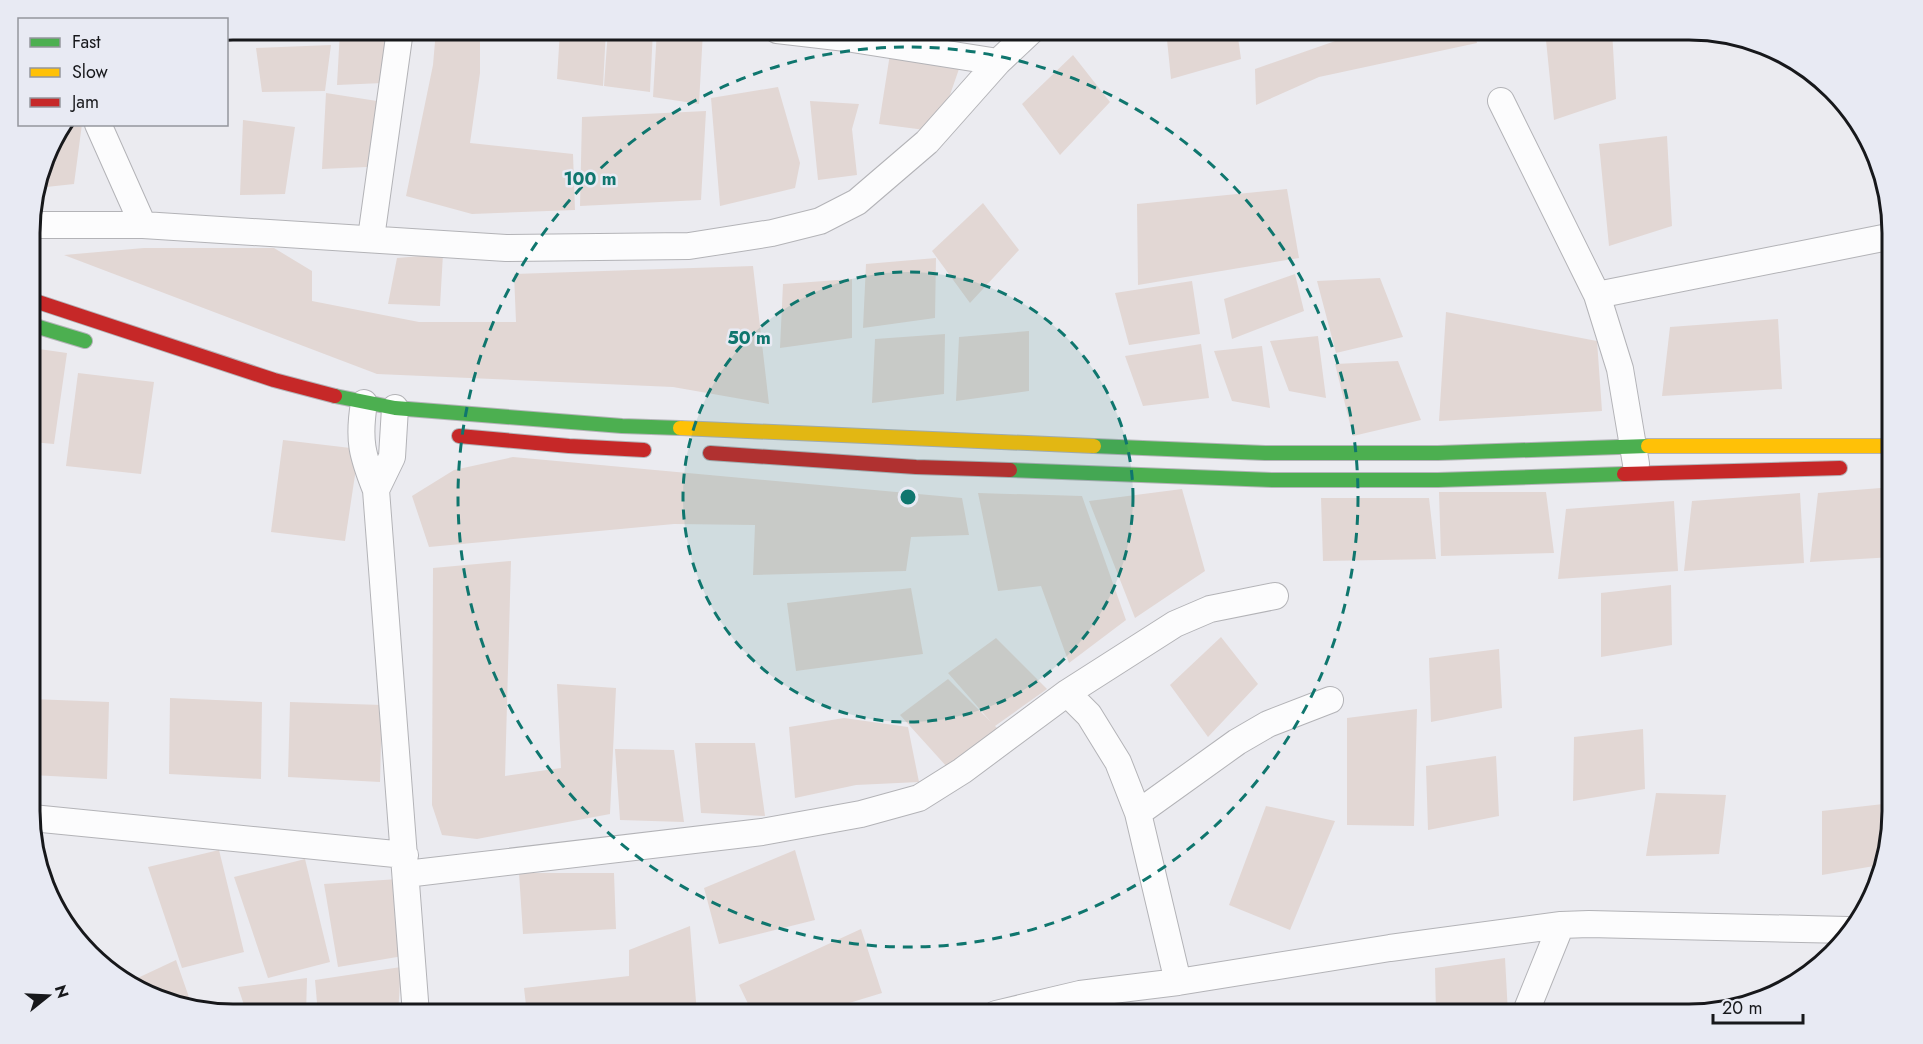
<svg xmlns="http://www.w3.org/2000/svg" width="1923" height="1044" font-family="Jost,sans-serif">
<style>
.building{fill:#e2d7d4}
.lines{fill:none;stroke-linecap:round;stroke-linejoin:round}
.street-casing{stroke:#b3b3b7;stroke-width:28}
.fast-casing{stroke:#b3b3b7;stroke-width:16}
.slow-casing{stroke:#b3b3b7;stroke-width:16}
.jam-casing{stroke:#b3b3b7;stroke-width:16}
.street{stroke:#fcfcfd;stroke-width:26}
.fast{stroke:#4caf50;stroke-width:14}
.slow{stroke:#ffc107;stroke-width:14}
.jam{stroke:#c62828;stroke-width:14}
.ring{fill:none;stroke:#0f766e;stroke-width:3;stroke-dasharray:10 8}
.rim{fill:none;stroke:#17181b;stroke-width:3}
.centre{fill:#0f766e;stroke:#e8eaf3;stroke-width:3}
.ring-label{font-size:18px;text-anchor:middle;font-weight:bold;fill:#0f766e;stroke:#e8eaf3;stroke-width:5;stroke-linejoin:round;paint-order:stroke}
</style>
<rect width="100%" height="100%" fill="#ebebf0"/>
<!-- building -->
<path class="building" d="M280,30H334V35L280,32Z
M340,30H390L383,83L337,85Z
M436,30H480V73L470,143L573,154L575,210L472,214L406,196L433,65Z
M560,30H606L603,86L557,79Z
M608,30H653L650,92L604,86Z
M657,30L703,31L699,104L653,97Z
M965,30H989L983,34Z
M1166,30H1237L1241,59L1171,79Z
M1397,30H1474L1477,43L1319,77L1256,105L1255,69L1341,39Z
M1545,30H1612L1616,99L1554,120Z
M331,45L325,91L262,92L256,48Z
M890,54L959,69L944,112L925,130L879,124Z
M1073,55L1110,102L1060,155L1022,104Z
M778,87L800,163L795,188L720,206L711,98Z
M326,93L377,101L367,167L322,169Z
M810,101L859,104L852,129L857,175L818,180Z
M706,111L701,200L580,206L582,117Z
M243,120L295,127L285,194L240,195Z
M65,124H82L74,184L37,188L51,143Z
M1667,136L1672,226L1609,246L1599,144Z
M1287,189L1299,258L1138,285L1137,204Z
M983,203L1019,250L970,303L932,251Z
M144,248H274L312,271V301L419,322H516L514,274L753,266L769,404L673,387L377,374L64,255Z
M443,254L440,306L388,304L397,258Z
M936,258L935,318L863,328L866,264Z
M1295,274L1304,311L1232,339L1224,299Z
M1380,278L1403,337L1336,353L1317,281Z
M852,279V338L780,348L783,284Z
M1192,281L1200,334L1129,345L1115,293Z
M1446,312L1597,341L1602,411L1439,421Z
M1778,319L1782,389L1662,396L1670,327Z
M1029,331V391L956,401L959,337Z
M945,334L944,394L872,403L875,339Z
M1318,336L1326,398L1289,391L1270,341Z
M1201,344L1209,398L1143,406L1125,356Z
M1262,346L1270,408L1232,401L1214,351Z
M32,348L67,353L54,444L32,442Z
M1398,361L1421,420L1353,436L1335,364Z
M78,373L154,382L141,474L66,466Z
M283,440L359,449L345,541L271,532Z
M513,457L962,498L969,535L911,537L906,571L753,575L755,525L674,524L429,547L412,496L454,470Z
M1893,487V557L1810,562L1818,493Z
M1182,489L1205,571L1135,618L1089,501Z
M1439,492H1546L1554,553L1441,556Z
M978,493L1082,496L1126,620L1069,663L1041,586L998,591Z
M1800,493L1804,563L1684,571L1692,501Z
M1321,498H1429L1436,559L1323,561Z
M1674,501L1678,571L1558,579L1566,509Z
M511,561L505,776L561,768L557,684L616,688L610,814L477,839L442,835L432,805L433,568Z
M1671,585L1672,645L1601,657V593Z
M911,588L923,654L796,671L787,603Z
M1221,637L1258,684L1208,737L1170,685Z
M996,638L1047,689L995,726L999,730L947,767L900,715L948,679L991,722L948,673Z
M1499,649L1502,708L1431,722L1429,658Z
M170,698L262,702L261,779L169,774Z
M32,699L109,702L107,779L32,775Z
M290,702L382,705L380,782L288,777Z
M1417,709L1414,826L1347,825V718Z
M844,718L908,727L919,782L856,785L795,798L789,727Z
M1643,729L1645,789L1573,801L1574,737Z
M695,743H755L765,816L701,813Z
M615,749L674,750L684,822L620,820Z
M1496,756L1499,816L1428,830L1426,766Z
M1656,793L1726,795L1719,854L1646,856Z
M1892,803L1893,824L1880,865L1822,875V811Z
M1266,806L1335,821L1290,930L1229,905Z
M219,850L244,952L182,968L148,867Z
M795,850L815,920L719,944L704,888Z
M305,859L330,962L268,978L234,877Z
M519,873H614L616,929L523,934Z
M398,879L403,956L338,967L324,884Z
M690,926L697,1014H527L524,988L629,976V950Z
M861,929L882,993L813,1014H753L739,985Z
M1505,958L1508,1014H1436L1435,968Z
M176,960L191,1003L132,987L127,983Z
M401,967L398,1014H318L315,980Z
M307,978L306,1014H247L238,987Z
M1239,1006L1240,1014H1202V1013Z"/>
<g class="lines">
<!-- street casing -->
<g class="street-casing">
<path id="street" d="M777,30L846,38V30
M846,38L998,62
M1501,101L1597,295L1620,369L1636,464
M98,124L143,225
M32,225H143L506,248L689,246L772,233L820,221L857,202L927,142L998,62L1032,30
M371,238L400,30
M1597,295L1893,236
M364,403C358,440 362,455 376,490L416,1014
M376,490L392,457L395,408
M1067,693L1089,715L1118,762L1138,813L1178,982
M1138,813L1237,742L1268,724L1330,700
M32,818L405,855
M406,874L762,832L861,814L919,798L962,771L1067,693L1175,624L1210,609L1275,596
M996,1014L1080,994L1178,982L1390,948L1561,925L1589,924L1848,930
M1525,1014L1561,925"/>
</g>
<!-- fast casing -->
<g class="fast-casing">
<path id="fast" d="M32,325L85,341
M335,396L395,408L622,426L680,428
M1094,446L1265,453H1438L1648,446
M1010,470L1273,480H1438L1624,474"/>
</g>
<!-- slow casing -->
<g class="slow-casing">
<path id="slow" d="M680,428L1094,446
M1648,446H1893"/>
</g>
<!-- jam casing -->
<g class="jam-casing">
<path id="jam" d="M32,300L274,380L335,396
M459,436L569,446L644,450
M710,453L916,467L1010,470
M1624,474L1840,468"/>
</g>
<!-- street -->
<use href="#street" class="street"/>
<!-- fast -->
<use href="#fast" class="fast"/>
<!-- slow -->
<use href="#slow" class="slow"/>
<!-- jam -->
<use href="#jam" class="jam"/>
</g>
<!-- distance rings -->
<circle cx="908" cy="497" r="225" fill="#0f766e" fill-opacity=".12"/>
<g class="ring">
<circle cx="908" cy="497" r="225"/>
<circle cx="908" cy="497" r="450"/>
</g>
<!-- crop -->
<path d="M0 0H1923V1044H0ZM233 40H1689A193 193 0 0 1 1882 233V811A193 193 0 0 1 1689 1004H233A193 193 0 0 1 40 811V233A193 193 0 0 1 233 40Z" fill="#e8eaf3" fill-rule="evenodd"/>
<path class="rim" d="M233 40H1689A193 193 0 0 1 1882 233V811A193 193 0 0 1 1689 1004H233A193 193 0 0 1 40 811V233A193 193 0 0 1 233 40Z"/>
<circle cx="908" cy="497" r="9" class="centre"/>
<g class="ring-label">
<text x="590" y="185">100 m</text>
<text x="749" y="344">50 m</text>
</g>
<!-- legend -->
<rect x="18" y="18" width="210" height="108" fill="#e8eaf3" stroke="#94969d" stroke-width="1.5"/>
<rect x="30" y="38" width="30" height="9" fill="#4caf50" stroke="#94969d" stroke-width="1.5"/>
<text x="72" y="48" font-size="18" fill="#17181b">Fast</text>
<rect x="30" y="68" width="30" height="9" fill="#ffc107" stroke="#94969d" stroke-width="1.5"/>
<text x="72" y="78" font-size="18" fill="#17181b">Slow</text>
<rect x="30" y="98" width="30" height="9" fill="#c62828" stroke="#94969d" stroke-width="1.5"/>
<text x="72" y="108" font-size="18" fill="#17181b">Jam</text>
<!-- north arrow -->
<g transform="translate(48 996) rotate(72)" stroke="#e8eaf3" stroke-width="4.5" paint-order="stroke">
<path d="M0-4.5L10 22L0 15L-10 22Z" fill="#17181b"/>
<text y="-9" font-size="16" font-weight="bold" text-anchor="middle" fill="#17181b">N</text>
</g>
<!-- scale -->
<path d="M1713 1014v9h90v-9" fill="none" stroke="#17181b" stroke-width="3"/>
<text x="1722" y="1014" font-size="18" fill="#17181b" stroke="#e8eaf3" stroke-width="4.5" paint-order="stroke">20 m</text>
</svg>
